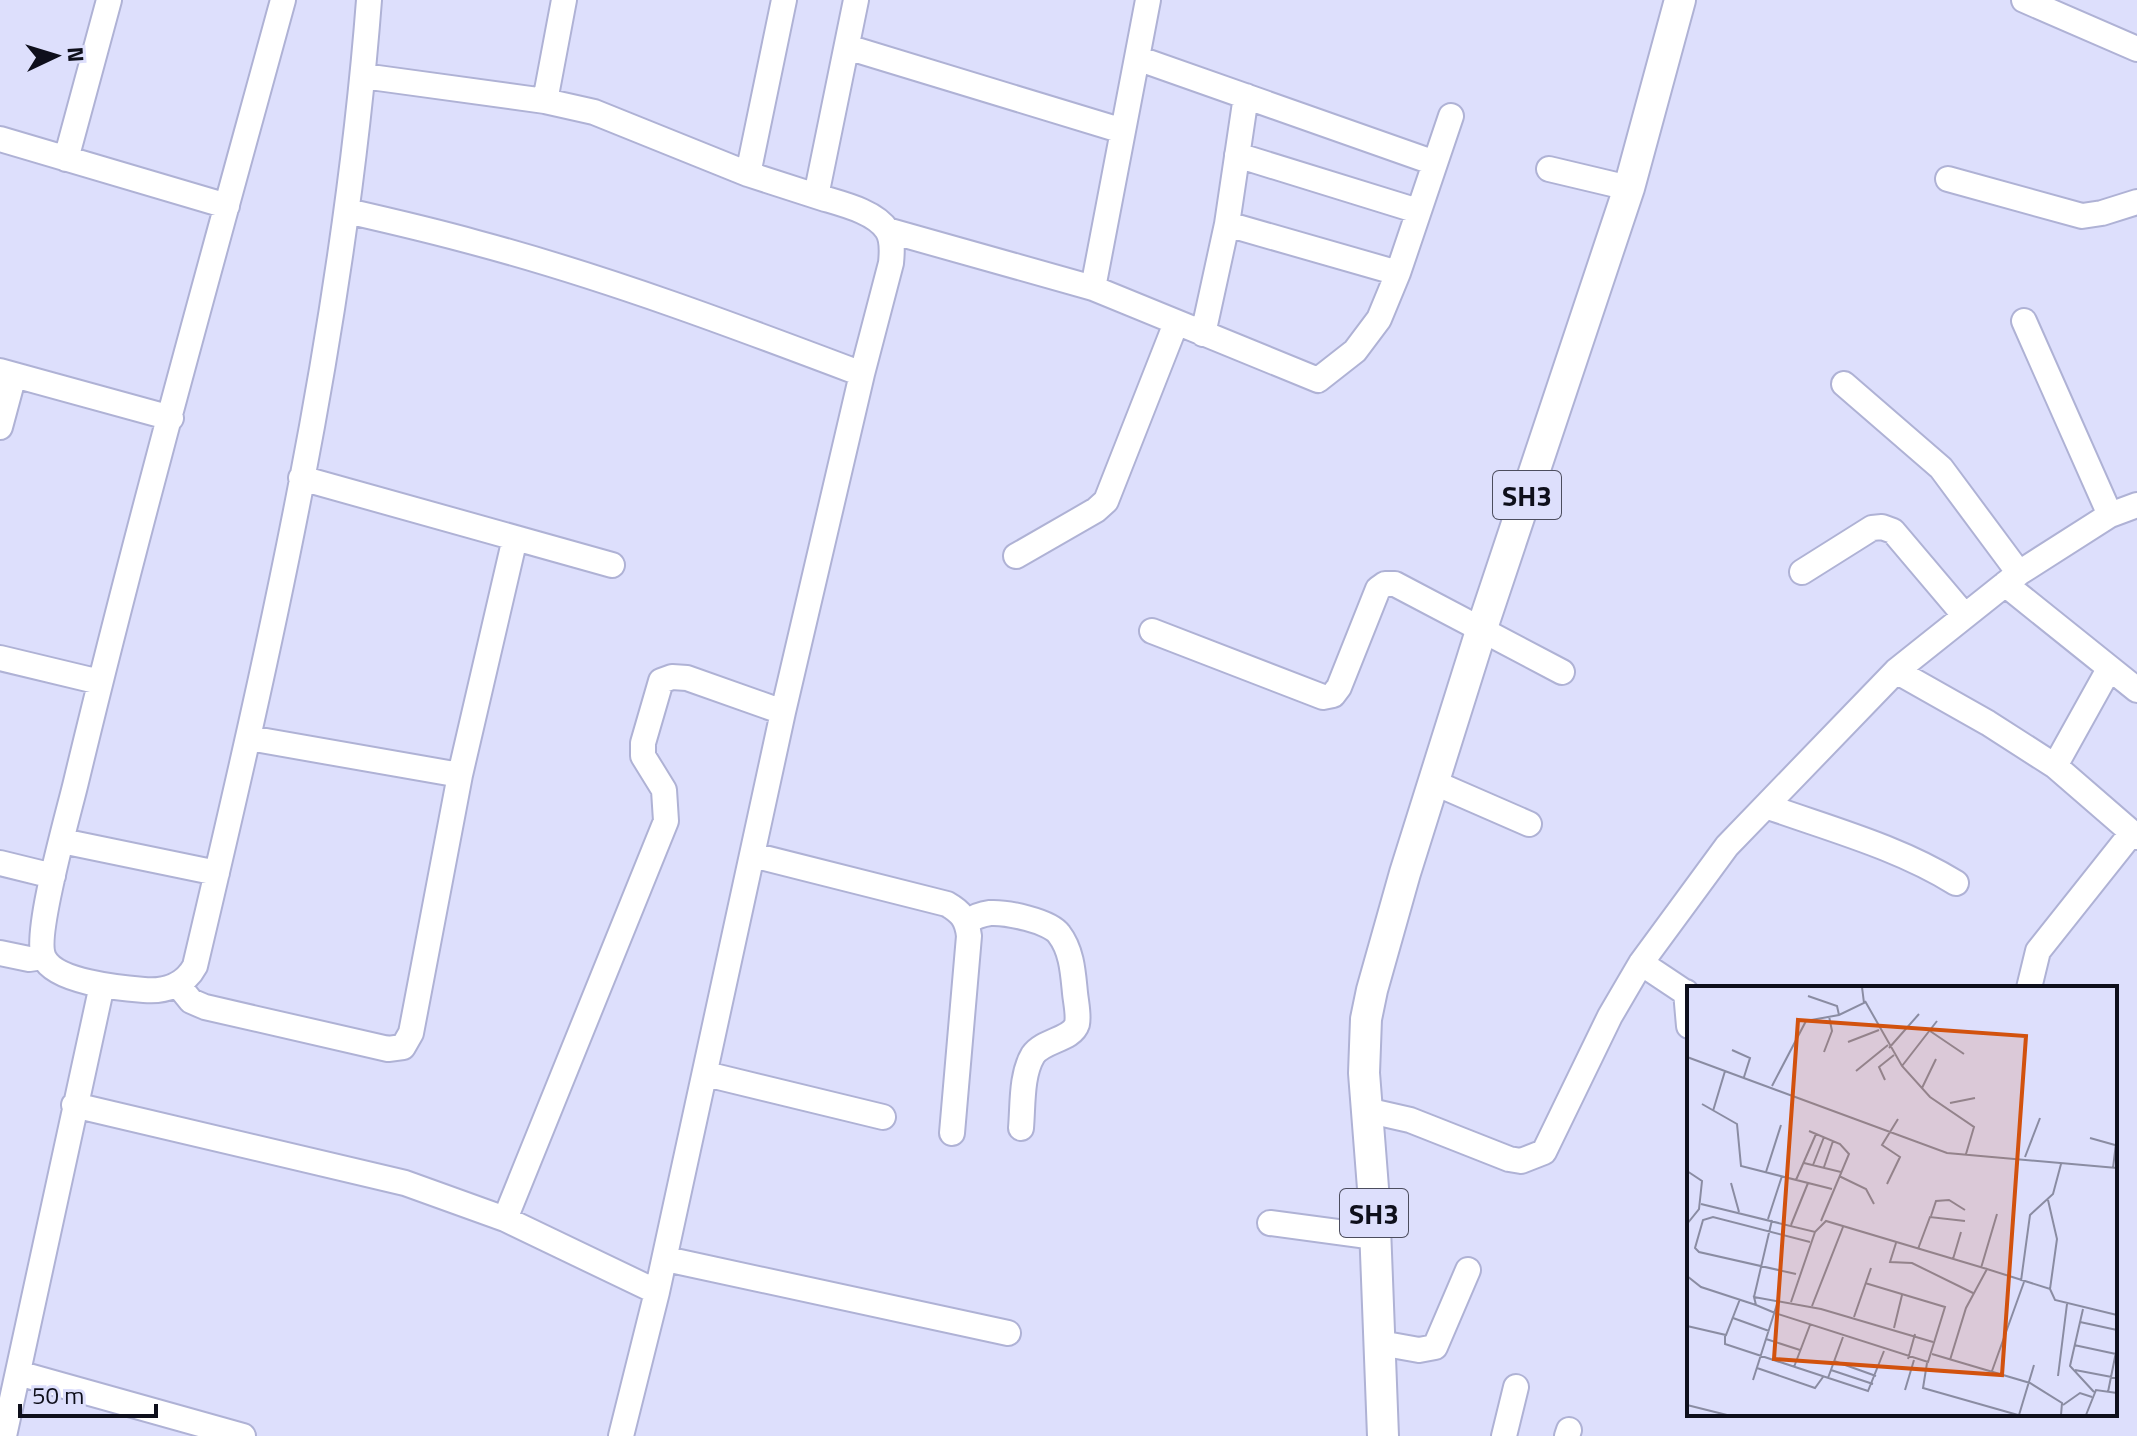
<svg xmlns="http://www.w3.org/2000/svg" width="2137" height="1436" font-family="'Titillium Web',sans-serif">
<style>
.lines{fill:none;stroke-linecap:round;stroke-linejoin:round}
.minor-casing{stroke:#afb2d5;stroke-width:28}
.major-casing{stroke:#afb2d5;stroke-width:34}
.minor{stroke:#fff;stroke-width:24}
.major{stroke:#fff;stroke-width:30}
.labels{text-anchor:middle;dominant-baseline:central;stroke-width:6;stroke-linejoin:round;paint-order:stroke}
.shield{fill:#dddffc;stroke:#4c4d5e;stroke-width:2}
.shield-label{font-size:28px;font-weight:bold;fill:#0e0f1b}
.inset-road{fill:none;stroke:#8a8ca2;stroke-width:2}
.view{fill:#d2520e;fill-opacity:0.15;stroke:#d2520e;stroke-width:4}
.inset-edge{fill:none;stroke:#0e0f1b;stroke-width:4}
</style>
<rect width="100%" height="100%" fill="#dddffc"/>
<g class="lines">
<!-- minor casing -->
<g class="minor-casing">
<path id="minor" d="M283,0C212,260 139,520 76,782C69,812 33,936 44,958C56,982 119,988 144,990C165,992 185,985 195,966C270,648 344,327 369,0
M2024,0L2137,49
M847,47L1123,131
M1137,58L1435,163
M363,76L545,101L594,112L748,174L816,196
M545,101L564,0
M0,139L227,206
M1237,155L1418,211
M66,159L109,0
M1549,169L1629,188
M748,174L784,0
M1948,179L2082,216L2102,213L2137,202
M347,211C391,221 434,231 477,243C608,278 735,326 862,374
M1227,224L1398,273
M887,230L1093,288L1318,380L1355,351L1379,319L1398,273L1451,116
M1093,288L1148,0
M2024,321L2110,515
M1203,334L1227,224L1246,96
M0,371L171,418
M1844,384L1941,468L2019,573
M0,427L14,375
M301,478L612,565
M1016,556L1096,510L1106,501L1176,323
M1802,572L1872,528L1882,527L1893,531L1965,616
M2005,584L2137,690
M1152,631L1323,697L1333,695L1339,687L1378,589L1385,584H1395L1562,672
M0,658L100,682
M1896,671L1988,723L2055,766L2137,837
M249,738L460,775
M2055,766L2109,669
M1435,783L1529,824
M1766,806C1830,829 1898,847 1956,883
M62,841L217,873
M753,855L947,904C961,912 967,919 969,936L952,1133
M0,863L53,876
M967,922C974,917 982,914 990,913C1006,912 1050,921 1059,934C1072,951 1073,973 1075,993C1076,1003 1079,1015 1077,1024C1072,1040 1043,1040 1033,1055C1021,1075 1023,1105 1021,1128
M0,953L29,959L43,957
M1641,963L1689,995
M178,985L191,1001L205,1007L388,1049L403,1047L411,1033L460,775L515,538
M2029,988L2038,951L2131,834
M1686,992L1689,1026
M706,1074L883,1117
M74,1105L405,1183L505,1219L657,1292L621,1436
M1366,1110L1410,1120L1509,1159L1521,1161L1544,1152L1610,1016L1641,963L1727,846L1896,671L2019,573L2110,515L2137,505
M505,1219L666,821L664,790L643,756V743L661,681L672,677L687,678L783,712
M1270,1223L1375,1237
M666,1259L1008,1333
M657,1292L783,712L862,374L891,263C892,253 893,239 887,230C874,210 837,203 816,196L856,0
M1380,1343L1419,1350L1435,1347L1468,1270
M18,1373L243,1436
M4,1436L102,985
M1504,1436L1516,1387
M1567,1436L1569,1430"/>
</g>
<!-- major casing -->
<g class="major-casing">
<path id="major" d="M1383,1436L1374,1201L1364,1073L1366,1019L1372,990L1405,873L1481,631L1629,188L1680,0"/>
</g>
<!-- minor -->
<use href="#minor" class="minor"/>
<!-- major -->
<use href="#major" class="major"/>
</g>
<g class="labels">
<!-- shield labels -->
<g class="shield">
<rect x="1493" y="471" width="68" height="48" rx="6"/>
<rect x="1340" y="1189" width="68" height="48" rx="6"/>
</g>
<g class="shield-label">
<text x="1527" y="495">SH3</text>
<text x="1374" y="1213">SH3</text>
</g>
</g>
<!-- overview -->
<g transform="translate(1687 986)">
<rect width="430" height="430" fill="#dddffc"/>
<path class="inset-road" d="M121,10L150,20L152,29M178,15L215,80L243,111L287,141L279,168M243,45L277,68M161,56L192,44M202,62L232,28M45,64L63,72L57,91M137,66L145,45L142,30M0,71L260,167L430,182M215,80L250,35M169,85L201,59M198,94L192,81L207,69M85,100L119,35L152,29L177,17L175,1M235,102L249,73M263,117L288,112M15,118L50,138L54,180L145,203M26,125L38,85M122,145L153,158L162,168L134,235M403,152L428,159M338,171L353,132M117,177L154,186M126,179L137,151M137,181L146,155M426,182L430,149M0,185L15,195L12,223L0,238M79,186L94,139M152,190L179,203L187,218M109,194L129,148M44,197L52,226M200,198L213,171L195,159L211,133M14,218L128,246L139,235L300,283M244,230L249,215L262,214L278,224M81,233L95,190M104,239L121,197M209,257L203,276L225,277L286,307M231,263L243,231L278,235M266,273L274,246M294,282L310,228M109,288L12,266L8,262L16,234L26,231L123,256M0,290L14,301L69,319M334,295L343,229L366,208L374,178M178,297L258,321L241,376L88,327L69,319L67,311L134,323L246,356M363,303L368,314L430,329M67,311L85,234M104,316L128,246M125,320L156,241M396,323L383,380L407,406M167,331L184,282M46,332L82,345M393,336L430,344M0,340L39,349L53,313M207,342L215,309M38,349V358L181,405L197,365M79,353L113,364M387,359L429,368M245,368L343,397L375,417L374,429M221,373L228,348M263,374L279,322L300,283L363,303L370,253L361,214M147,375L189,390M240,377L236,402L331,429M107,381L123,339M70,382L128,402L136,391M144,384L186,398M388,384L430,392M305,385L337,296M371,390L380,318M141,392L156,351M66,394L91,315M218,404L227,374M421,406L430,361M0,419L40,429M376,419L393,407L405,411M332,429L347,379M399,429L409,404L430,407"/>
<path class="view" d="M111,34L339,50L315,389L87,373Z"/>
<rect width="430" height="430" class="inset-edge"/>
</g>
<!-- north arrow -->
<g transform="translate(56 56) rotate(86)" stroke="#dddffc" stroke-width="6" paint-order="stroke">
<path d="M0-6L14 30L0 20L-14 30Z" fill="#0e0f1b"/>
<text y="-12" font-size="22" font-weight="bold" text-anchor="middle" fill="#0e0f1b">N</text>
</g>
<!-- scale -->
<path d="M20 1404v12h136v-12" fill="none" stroke="#0e0f1b" stroke-width="4"/>
<text x="32" y="1404" font-size="24" fill="#0e0f1b" stroke="#dddffc" stroke-width="6" paint-order="stroke">50 m</text>
</svg>
